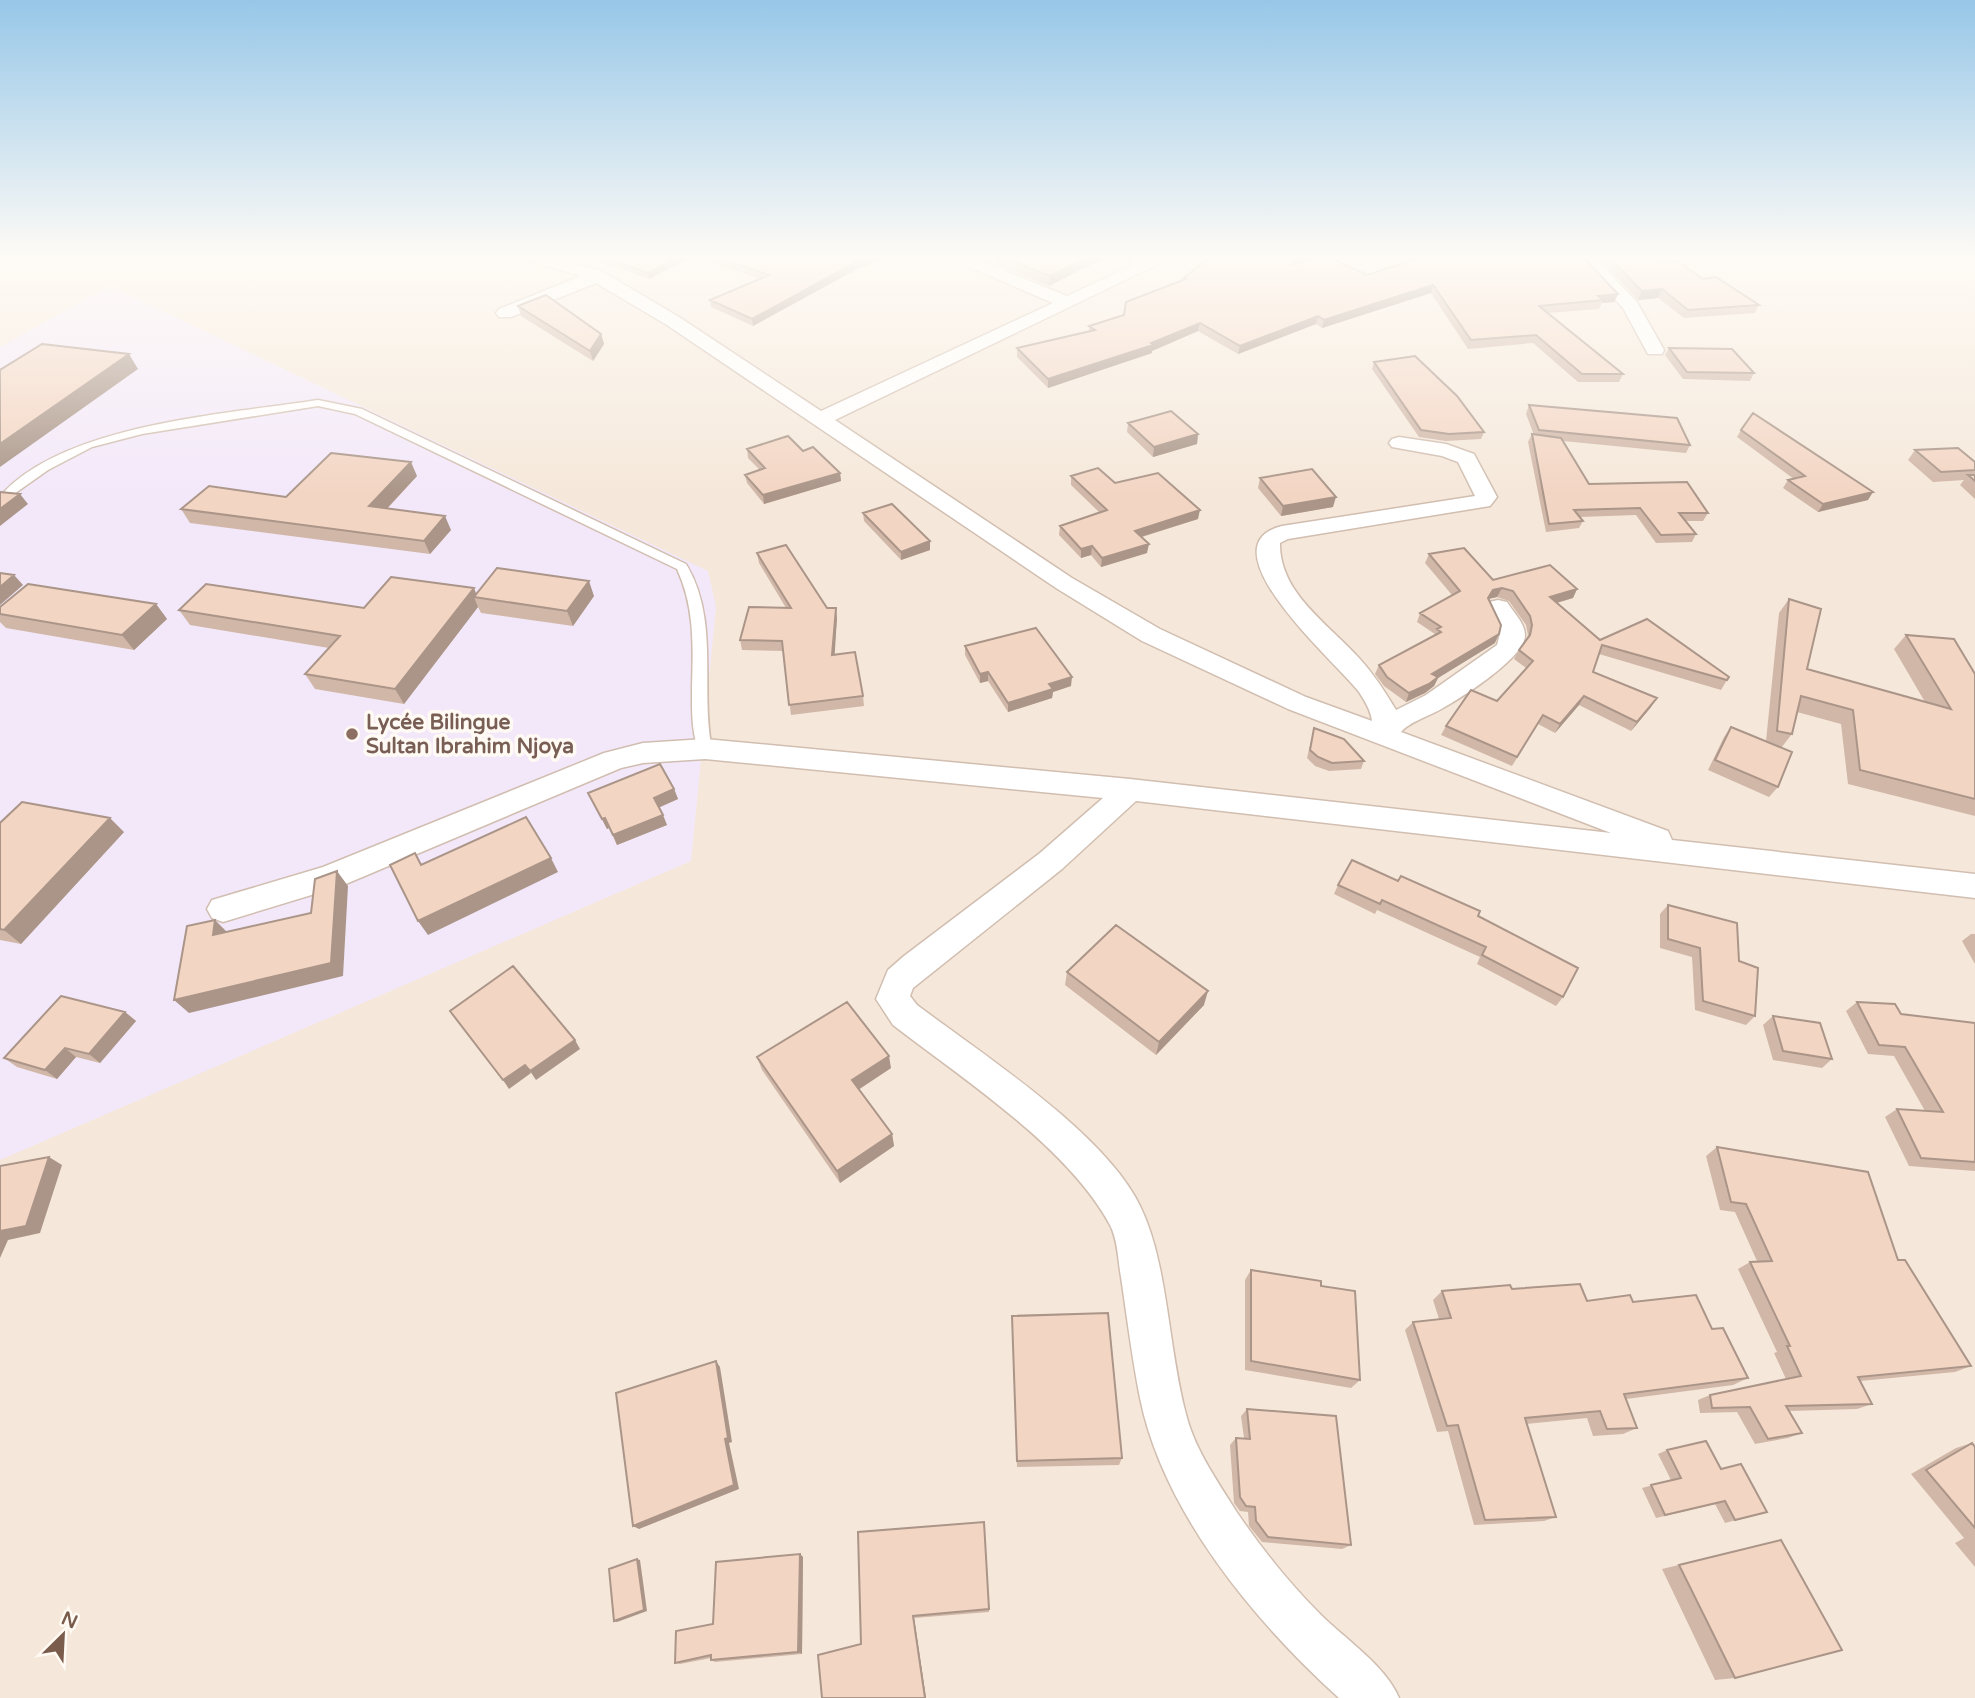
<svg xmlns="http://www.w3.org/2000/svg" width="1975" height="1698" font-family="'Varela Round',sans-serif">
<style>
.residential{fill:#f5e8da}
.education{fill:#f3e8fa}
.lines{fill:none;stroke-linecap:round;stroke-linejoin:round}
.lane-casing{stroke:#d1beb0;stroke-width:3}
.street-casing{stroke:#d1beb0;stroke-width:3}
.lane{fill:#fff;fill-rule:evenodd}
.street{fill:#fff;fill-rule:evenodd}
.wall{fill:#d1b7a8}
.shaded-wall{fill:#aa9588}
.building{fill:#f3d5c3;stroke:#aa9588;stroke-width:2}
.education-dot{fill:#8d6e63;stroke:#fffaf3;stroke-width:2.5}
.labels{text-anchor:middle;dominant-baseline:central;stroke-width:7;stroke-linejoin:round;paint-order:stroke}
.education-label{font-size:21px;font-weight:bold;fill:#785e54;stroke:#fffaf3;text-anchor:start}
</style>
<rect width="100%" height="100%" fill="#fdf6ec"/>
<!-- residential -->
<path class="residential" d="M0,256H1975V1698H0Z"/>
<!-- education -->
<path class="education" d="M110,286L708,571L716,607L691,861L0,1160V347Z"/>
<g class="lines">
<!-- lane casing -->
<g class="lane-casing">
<path id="lane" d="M318,400L362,409L686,564C720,620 700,688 712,749L710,753H700C691,734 692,708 692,688C693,646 695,608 677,569L355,414L318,406L142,434L92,447L48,470L14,494L10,495L4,492C69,424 227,414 318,400Z"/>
</g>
<!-- street casing -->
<g class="street-casing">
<path id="street" d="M525,256H552L603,272L679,317L821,411L1053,303L944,256H968L1067,296L1153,256H1175L835,420L1072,578L1160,629L1306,697L1372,721C1371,711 1365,701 1359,692C1338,664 1201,546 1282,526L1475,496L1458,462L1442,456L1392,447L1389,443L1392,439L1399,437L1446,444L1474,454L1497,497L1490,506L1288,539L1280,543C1279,592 1327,623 1358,657C1373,673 1384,690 1396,710L1426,695L1497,645L1500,634L1486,608L1489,602L1498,600L1507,602C1513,612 1525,623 1525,635C1526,657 1461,698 1443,708C1430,716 1409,722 1401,732L1668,831L1672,840L1975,874V898L1136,801L1062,869L913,988L910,996L917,1005C982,1054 1105,1133 1140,1206C1169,1265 1168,1352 1187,1418C1196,1451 1218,1482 1236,1511C1261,1548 1289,1583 1320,1614C1345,1639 1386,1666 1399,1698H1339C1255,1622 1163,1512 1140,1398C1132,1358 1127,1317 1121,1277C1118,1261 1118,1240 1110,1225C1068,1147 963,1079 893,1025L876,999L888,970L904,956L1040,853L1103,798L705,759L643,763L621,768L341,886L223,922L212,918L207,909L212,900L323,867L604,753L643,743L705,739L1130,779L1611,833L1288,709L1142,641L1056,588L667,325L596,283L511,317H499L496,313L499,309L581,276L527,260Z
M1575,256H1593L1637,302L1664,350L1662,354H1648L1623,308Z"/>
</g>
<!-- lane -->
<use href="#lane" class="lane"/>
<!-- street -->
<use href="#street" class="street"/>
</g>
<!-- wall -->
<path class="wall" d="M583,256H894L859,268L753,326L711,307L710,300L760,279L694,256L649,279Z
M995,256H1108L1049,286L995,264Z
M1112,256H1135L1128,263Z
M1211,256H1308L1302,262L1367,275L1618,294L1614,302L1602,303L1599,309L1548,313L1623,374L1619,382H1578L1533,343L1468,349L1431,293L1322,328L1316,324L1238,354L1198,331L1152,351V353L1048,388L1017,357V348L1089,332V326L1124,315L1183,280L1184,278Z
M1597,256H1655L1664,263L1759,305L1755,313L1684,318L1658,298L1638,300Z
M518,306L601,334L604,344L593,361L521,316Z
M1669,348L1754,373L1750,381L1683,379L1665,355Z
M1374,362L1484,432L1481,439L1446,441L1419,437L1372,369Z
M1529,405L1690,445L1686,453L1563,441L1589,484L1708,513L1703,521H1686L1696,534L1692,542L1656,543L1636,515L1580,517L1583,521L1579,528L1546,532L1528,442L1532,434L1534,435L1526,414Z
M1128,423L1198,434L1197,444L1153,457L1127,432Z
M1741,430L1868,500L1818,512L1783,488L1788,480L1794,479L1737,437Z
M747,449L840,473L841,481L764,504L747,483L745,475L760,470L748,458Z
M1915,450L1975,462V499L1960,485L1964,480L1933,482L1908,460Z
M417,476L387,509L451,530L430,554L190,523L181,509L286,497Z
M1071,476L1115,483L1198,519L1142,537L1147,553L1101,567L1091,555L1081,558L1059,535L1060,526L1100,513L1071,485Z
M1260,478L1333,507L1281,516L1258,488Z
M863,513L930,550L901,560L864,521Z
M757,553L827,608L837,618L834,655L863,696L864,706L791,715L783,651L742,650L740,640L786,608L759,563Z
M1429,554L1493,580L1577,589L1573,598L1557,603L1600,640L1727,680L1721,690L1599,654L1593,672L1651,707L1631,731L1579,705L1555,733L1538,724L1512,766L1441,735L1446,726L1497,701L1526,668L1514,659L1519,650L1526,640L1528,635L1526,625L1509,601L1497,597L1489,599L1495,643L1438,678L1434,686L1425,693L1406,702L1384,686L1375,674L1379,665L1434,635L1435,634L1417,622L1420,613L1452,595L1425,563Z
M476,594L594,596L573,626L481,613L478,607L404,704L315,689L305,674L329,648L190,625L179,610L364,608Z
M1789,599L1807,669L1925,702L1894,649L1906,635L1975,674V816L1848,784L1841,724L1797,712L1792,734L1781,748L1778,787L1769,797L1708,770L1724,737L1731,727L1766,741L1779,613Z
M156,604L167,619L134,650L6,628L0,622V607Z
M965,646L1071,686L1053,692L1052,698L1008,712L988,681L980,683L965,655Z
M1314,728L1364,761L1361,769L1329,771L1315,766L1307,758Z
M674,789L678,799L659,807L667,825L617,845L609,828L607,829L588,793Z
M0,823L124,832L21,944L0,940Z
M1338,885L1478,916L1563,997L1556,1006L1477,964L1480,957L1377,910L1375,914L1334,894Z
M1668,905L1739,961L1755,1016L1746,1025L1695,1010L1692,957L1660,948V914Z
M1971,934H1975V964L1962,941Z
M1067,972L1204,1005L1156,1055L1065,985Z
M1857,1002L1901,1014L1975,1023V1171L1909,1166L1885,1117L1897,1109L1925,1111L1894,1056L1868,1054L1846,1011Z
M125,1012L136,1021L100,1063L76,1057L57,1079L17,1067L4,1058Z
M1773,1016L1832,1059L1822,1068L1773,1060L1763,1025Z
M757,1057L891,1068L859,1089L892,1134L894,1146L840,1183L762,1070Z
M1717,1147L1898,1260L1971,1366L1955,1372L1860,1381L1872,1404L1857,1409L1789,1411L1802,1433L1788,1438L1755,1444L1737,1412L1700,1413L1698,1400L1710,1395L1786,1379L1774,1353L1777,1352L1738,1269L1750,1262L1757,1261L1735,1212L1720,1210L1706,1156Z
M1251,1270L1321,1286L1360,1380L1351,1388L1245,1370V1280Z
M1512,1289L1587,1301L1633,1302L1712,1329L1748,1378L1733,1385L1626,1399L1637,1428L1623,1434L1593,1436L1587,1418L1526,1424L1556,1517L1544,1521L1474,1525L1448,1431L1437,1432L1405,1330L1413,1322L1439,1319L1433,1300L1442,1291Z
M1012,1316L1122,1458L1119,1465L1017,1467Z
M1247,1409L1351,1545L1342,1549L1262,1542L1249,1526L1248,1512L1240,1511L1234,1503L1230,1445L1236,1438H1244L1241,1416Z
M1972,1443L1975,1447V1567L1955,1543L1964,1538L1911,1474L1956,1448Z
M1667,1450L1721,1469L1767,1512L1725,1523L1715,1504L1656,1518L1642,1488L1671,1480L1658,1454Z
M984,1522L989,1612L914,1618L926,1698H822L861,1644Z
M1781,1540L1735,1678L1715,1680L1662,1569Z
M800,1554L803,1557L802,1654L715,1662L711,1660V1658L680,1664L675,1663L713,1624Z"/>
<!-- shaded-wall -->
<path class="shaded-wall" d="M679,256H694L649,279L648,273Z
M872,256H894L859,268L753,326L752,319L858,261Z
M1090,256H1108L1049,286L1050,276Z
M1128,256H1135L1128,263Z
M1302,256H1308L1291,274L1292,265Z
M1433,285L1431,293L1322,328L1324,320Z
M1662,289L1658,298L1638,300L1642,291Z
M1618,294L1614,302L1602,303L1603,300L1598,296Z
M1318,316L1316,324L1238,354L1240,346Z
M1200,323L1198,331L1152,351V353L1048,388V379L1151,343Z
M601,334L604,344L593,361L590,351Z
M129,354L138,369L0,467V444Z
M1198,434L1197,444L1153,457L1154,447Z
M411,462L417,476L376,520L369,506Z
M840,473L841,481L764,504L763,495Z
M1873,492L1868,500L1818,512L1823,504Z
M20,494L28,504L0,526V509Z
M1336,497L1333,507L1281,516L1283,506Z
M1200,510L1198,519L1134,539L1135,531Z
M445,516L451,530L430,554L424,541Z
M930,541V550L901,560V552Z
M1149,544L1147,553L1101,567L1102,558Z
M1092,546L1091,555L1081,558V549Z
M14,575L23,585L0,605V587Z
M589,581L594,596L573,626L567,611Z
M474,588L478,598L474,597L478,607L404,704L395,689Z
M1502,588L1497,597L1488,599V598L1493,590Z
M1577,589L1573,598L1545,606L1550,597Z
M156,604L167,619L134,650L122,635Z
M836,608L837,618L834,665L832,655Z
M1499,634L1495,643L1438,678L1434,686L1425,693L1406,702L1409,693L1432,674Z
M988,672V681L980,683V674Z
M1072,677L1071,686L1053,692L1052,698L1008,712V703L1049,684Z
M1584,696L1579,705L1555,733L1560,724Z
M1657,698L1651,707L1631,731L1637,722Z
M674,789L678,799L658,808L654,798Z
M663,815L667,825L617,845L613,835Z
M110,818L124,832L21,944L4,930Z
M605,818L609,828L607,829L602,819Z
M551,858L558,872L428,935L418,921Z
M337,871L348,886L343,976L189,1013L174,1000L331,963Z
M215,920L229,934L213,935Z
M1208,991L1204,1005L1156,1055L1159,1042Z
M125,1012L136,1021L100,1063L89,1054Z
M575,1040L580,1049L536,1080L530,1071Z
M65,1048L76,1057L57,1079L45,1070Z
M889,1056L891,1068L855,1092L852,1080Z
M525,1065L531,1073L509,1089L503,1080Z
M892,1134L894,1146L840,1183L837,1171Z
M49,1157L62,1165L40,1233L8,1240L0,1258V1231Z
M716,1361L720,1367L732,1442L729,1443L739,1489L639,1529L633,1526L725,1439Z
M800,1554L803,1557L802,1654L798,1652Z
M637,1559L640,1560L647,1611L617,1622L614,1621Z
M913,1616L914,1618L926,1698H925Z"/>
<!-- building -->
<path class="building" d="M601,256H679L648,273Z
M713,256H872L858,261L752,319L710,300L769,275Z
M1000,256H1090L1050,276Z
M1211,256H1302L1292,265L1321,256H1326L1367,275L1426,256H1582L1618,294L1598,296L1603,300L1539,306L1623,374H1582L1536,335L1471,340L1433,285L1324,320L1318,316L1240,346L1200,323L1151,343L1153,345L1048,379L1017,348L1095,330L1089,326L1124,315L1126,302L1186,279L1184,278Z
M1608,256H1655L1664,263L1677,261L1703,279L1716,277L1759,305L1688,310L1662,289L1642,291Z
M546,295L601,334L590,351L518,306Z
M42,344L129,354L0,444V370Z
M1669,348L1732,349L1754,373L1687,372Z
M1415,356L1457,396L1484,432L1449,434L1421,430L1374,362Z
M1529,405L1677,418L1690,445L1539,430Z
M1171,411L1198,434L1154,447L1128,423Z
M1753,413L1873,492L1823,504L1788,480L1805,476L1741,430Z
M1532,434L1561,438L1589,484L1687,482L1708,513H1679L1696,534L1661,535L1640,508L1574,510L1583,521L1549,524Z
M788,436L803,451L813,447L840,473L763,495L745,475L765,468L747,449Z
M1958,448L1975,462V470L1941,472L1915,450Z
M331,453L411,462L369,506L445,516L424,541L181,509L209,486L286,497Z
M1098,468L1115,483L1158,473L1200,510L1135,531L1149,544L1102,558L1092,546L1081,549L1060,526L1107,510L1071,476Z
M1312,469L1336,497L1283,506L1260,478Z
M1968,475H1975V481Z
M0,492L20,494L0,509Z
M892,504L930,541L901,552L863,513Z
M786,545L827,608H836L832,655L855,652L863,696L789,705L782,641L740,640L749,607L791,608L757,553Z
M1464,548L1493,580L1550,565L1577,589L1550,597L1600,640L1647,619L1729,677L1727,680L1602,645L1593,672L1657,698L1637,722L1584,696L1560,724L1543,715L1517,757L1446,726L1471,690L1497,701L1533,661L1519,650L1530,635L1532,625L1530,616L1513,591L1502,588L1493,590L1488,598L1501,625L1499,634L1432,674L1438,677L1429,684L1409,693L1387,677L1379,665L1441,632L1437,629L1441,627L1420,613L1460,591L1429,554Z
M497,568L589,581L567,611L474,597Z
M0,573L14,575L0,587Z
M391,577L474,588L395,689L305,674L340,636L179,610L206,584L364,608Z
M28,584L156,604L122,635L0,614V607Z
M1789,599L1821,609L1807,669L1951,709L1906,635L1954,639L1975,674V799L1860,770L1853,710L1801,696L1792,734L1777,731Z
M1036,628L1072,677L1049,684L1053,689L1008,703L988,672L980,674L965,646Z
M1731,727L1792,752L1778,787L1715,760Z
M1314,728L1344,739L1364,761L1332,763L1318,757L1310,750Z
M660,764L674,789L654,798L663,815L613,835L605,818L602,819L588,793Z
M22,802L110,818L4,930L0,929V823Z
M526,817L551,858L418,921L390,865L415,853L421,865Z
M1352,860L1398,881L1401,876L1480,911L1478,916L1578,968L1563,997L1482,955L1486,947L1382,900L1380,904L1338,885Z
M337,871L331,963L174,1000L187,926L215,920L213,935L311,913L315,879Z
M1668,905L1737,923L1739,961L1758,968L1755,1016L1703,1001L1700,948L1668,939Z
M1116,925L1208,991L1159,1042L1067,972Z
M513,966L575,1040L530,1071L525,1065L503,1080L450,1011Z
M61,996L125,1012L89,1054L65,1048L45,1070L4,1058Z
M847,1002L889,1056L852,1080L892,1134L837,1171L757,1057Z
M1857,1002L1895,1004L1901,1014L1975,1023V1162L1921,1158L1897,1109L1943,1112L1905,1047L1879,1045Z
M1773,1016L1820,1023L1832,1059L1783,1051Z
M1717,1147L1868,1172L1898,1260H1905L1971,1366L1858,1377L1872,1404L1786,1406L1802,1433L1768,1439L1750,1407L1712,1408L1710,1395L1801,1376L1787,1346H1790L1750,1262L1772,1261L1746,1204L1731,1202Z
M49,1157L26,1226L0,1231V1166Z
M1251,1270L1321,1281V1286L1355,1291L1360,1380L1251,1361Z
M1580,1284L1587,1301L1630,1295L1633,1302L1696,1295L1712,1329L1723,1328L1748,1378L1624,1394L1637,1428L1607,1429L1600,1411L1525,1418L1556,1517L1485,1520L1458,1425L1447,1426L1413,1322L1451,1318L1442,1291L1510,1285L1512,1289Z
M1108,1313L1122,1458L1017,1461L1012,1316Z
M716,1361L728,1438L725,1439L734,1485L633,1526L616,1393Z
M1247,1409L1336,1416L1351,1545L1268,1537L1256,1521L1255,1507L1246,1506L1240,1497L1236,1438L1250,1439Z
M1706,1441L1721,1469L1741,1464L1767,1512L1735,1520L1725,1501L1665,1515L1651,1485L1681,1478L1667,1450Z
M1972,1443L1975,1447V1528L1926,1470Z
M984,1522L989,1609L913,1616L925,1698H822L818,1655L861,1644L858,1532Z
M1781,1540L1842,1650L1735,1678L1679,1565Z
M800,1554L798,1652L711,1660V1655L675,1663L676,1631L713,1624L716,1562Z
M637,1559L644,1610L614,1621L609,1569Z"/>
<!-- sky -->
<linearGradient id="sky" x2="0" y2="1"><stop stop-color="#97c7e8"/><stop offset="0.52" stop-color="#fefbf6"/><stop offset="1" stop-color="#fefbf6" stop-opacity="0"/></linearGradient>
<rect width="1975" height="494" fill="url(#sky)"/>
<!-- markers -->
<circle class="education-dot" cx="352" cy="734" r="7"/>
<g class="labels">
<!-- education labels -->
<g class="education-label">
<text x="366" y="722">Lycée Bilingue<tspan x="366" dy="24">Sultan Ibrahim Njoya</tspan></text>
</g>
</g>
<!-- north arrow -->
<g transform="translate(63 1635) rotate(24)" stroke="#fffaf3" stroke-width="5" paint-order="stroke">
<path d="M0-5L12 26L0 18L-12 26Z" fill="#7a5c4d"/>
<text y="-10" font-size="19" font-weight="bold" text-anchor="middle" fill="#7a5c4d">N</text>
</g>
</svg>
